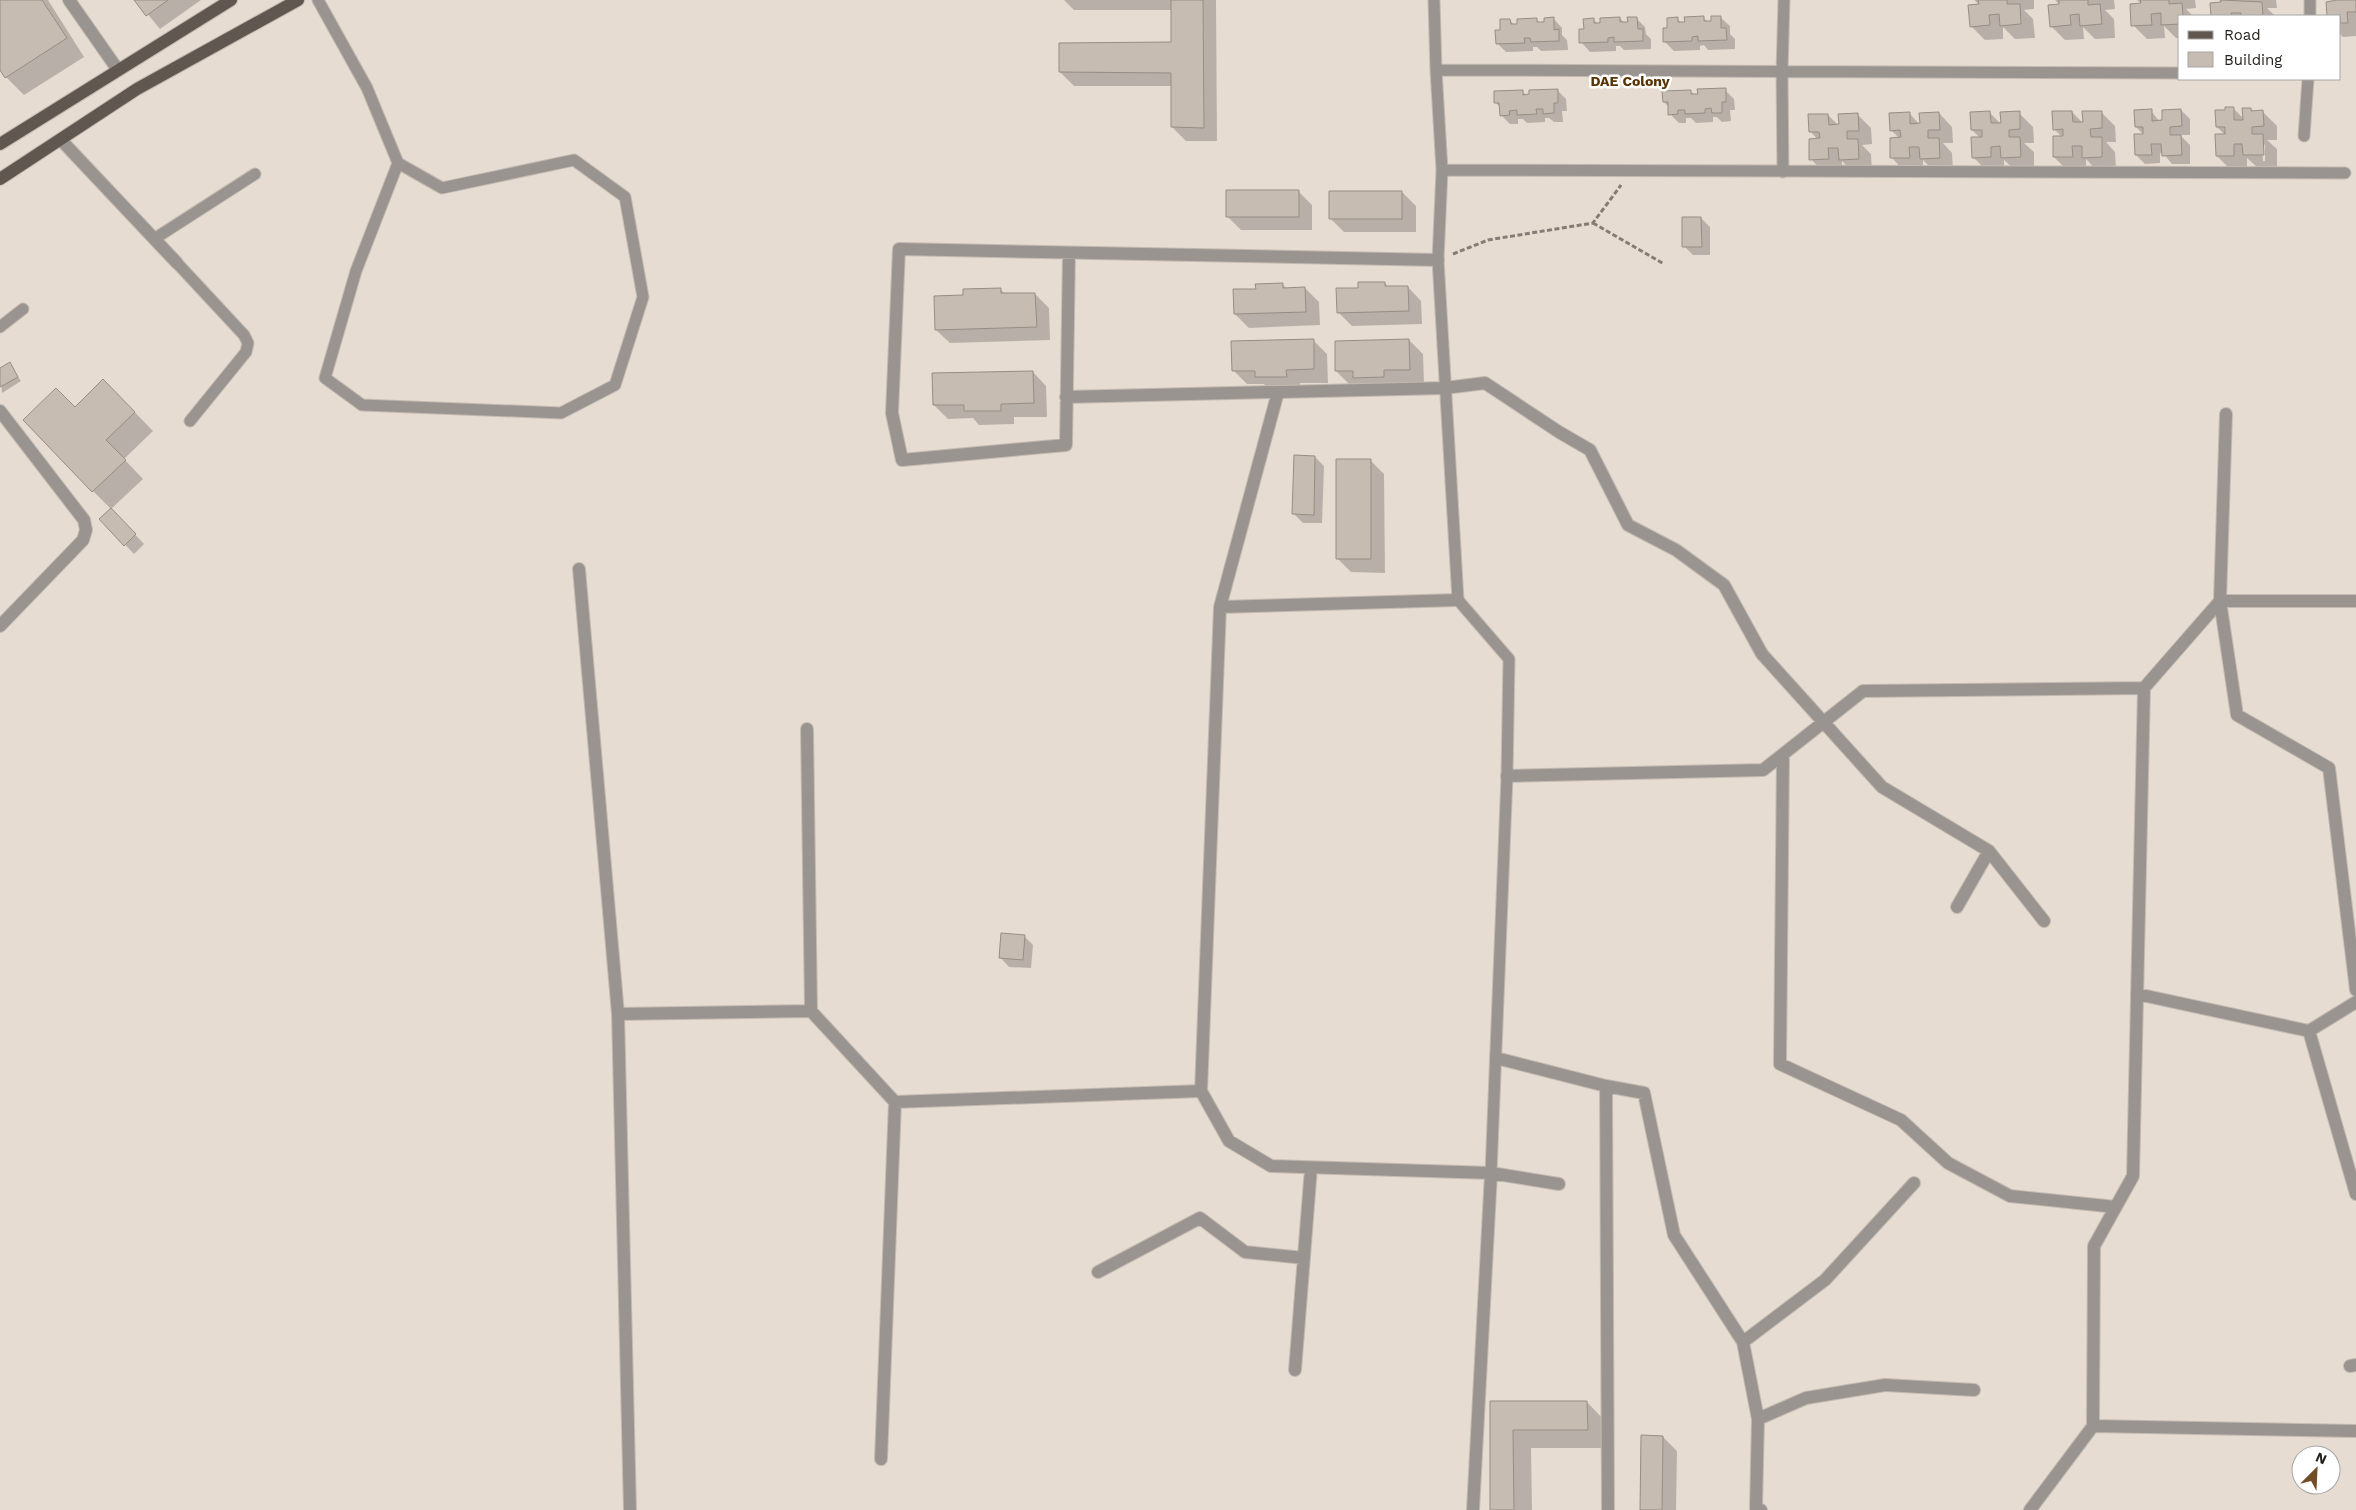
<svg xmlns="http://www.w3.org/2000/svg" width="2356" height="1510" font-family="'Work Sans',sans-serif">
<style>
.shadow{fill:#0003;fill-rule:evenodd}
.building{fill:#c6bcb2;stroke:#978d84}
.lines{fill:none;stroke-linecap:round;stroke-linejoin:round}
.lane-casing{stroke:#c4bab1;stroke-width:13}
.street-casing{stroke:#c4bab1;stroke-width:14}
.primary-casing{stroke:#c4bab1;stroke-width:14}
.path{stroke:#847c75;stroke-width:3;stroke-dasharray:5 2.5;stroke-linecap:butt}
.lane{stroke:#999490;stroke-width:11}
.street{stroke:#999490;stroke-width:12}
.primary{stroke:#5f5750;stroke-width:12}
.labels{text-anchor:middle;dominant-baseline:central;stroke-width:5;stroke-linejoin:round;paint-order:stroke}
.neighbourhood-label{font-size:14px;font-weight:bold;fill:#593201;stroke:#fff}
</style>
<rect width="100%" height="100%" fill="#e7dcd2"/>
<!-- shadow -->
<path class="shadow" d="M0,0H48L84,57L24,95L6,77L0,68Z
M136,0H201L160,29Z
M1064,0H1216L1217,141H1186L1172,127V86H1074L1060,72L1172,44V10H1074Z
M1974,0H2034V9L2024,10L2033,19L2035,38L2015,39L2003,27V39L1985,40L1971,26L1980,5Z
M2055,0H2114L2115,9L2105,10L2114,19L2115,38L2095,39L2083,27L2084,39L2065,40L2051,26L2060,5Z
M2137,0H2195L2196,8L2186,9L2193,16H2180V38H2176L2164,26L2165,38L2147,39L2133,25L2142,4Z
M2219,0H2276L2277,8H2267L2275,16H2213L2212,4H2222Z
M2335,0H2356V36L2343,37L2340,34V16H2329L2328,3H2338Z
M1720,17L1730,26V34L1735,39V49L1708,50L1704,45L1700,46V50L1674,51L1665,42L1669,30L1677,19L1682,23L1703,18L1708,22Z
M1553,18L1562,28V35L1567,40L1568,50L1541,51L1537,47H1533V51L1506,52L1497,43L1501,31L1510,20L1514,25L1536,19L1540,24Z
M1620,18L1624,23H1629L1636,18L1645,27L1646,34L1651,39V49L1624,50L1620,46H1616V51L1590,52L1581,42L1585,30L1593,19L1598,24Z
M1557,90L1566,99L1567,111H1562L1563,122H1554L1549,118H1545V122L1527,123L1523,119H1518V124H1510L1501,115V108L1496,103L1522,91L1527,96Z
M1725,90L1734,99L1735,110H1730L1731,121L1722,122L1717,117H1713V122L1696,123L1691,118H1686V123H1679L1670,114L1669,107L1664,102L1690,91L1695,95Z
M2233,108L2244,119L2251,109L2254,112H2263L2277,126V140H2267L2277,149V168H2258L2247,158V169L2231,170L2217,156L2225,135L2217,127L2216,112ZM2262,143L2265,145V161H2263Z
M2181,110L2190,119V135H2180L2190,145V164H2172L2163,153H2160V163L2145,164L2136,155L2144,135L2136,127L2151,111L2160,122Z
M2072,112L2084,124L2101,112L2115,126L2116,142H2106L2115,152L2116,170L2097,171L2086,159V170L2068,171L2054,157L2062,137L2054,129Z
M1909,113L1921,126L1939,113L1952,127L1953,143H1943L1952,153L1953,171L1935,172L1923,160V171L1905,172L1892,158L1899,138L1891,130Z
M1990,113L2002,125L2019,113L2033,127L2034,143H2024L2034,152V171H2016L2004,160V171H1987L1973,157L1980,138L1972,130Z
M1828,115L1840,127L1858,115L1871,128L1872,144L1862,145L1871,154L1872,173H1854L1842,161V173H1824L1811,159L1818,140L1810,131Z
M1298,191L1312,205V230H1241L1227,216Z
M1402,192L1416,206V232H1344L1330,218Z
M1701,218L1710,227V255H1693L1684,246Z
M1385,283L1389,288L1408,287L1421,301L1422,324L1352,326L1338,312L1360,289Z
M1282,284L1287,289L1305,288L1319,302L1320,325L1249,328L1235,314L1257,290Z
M1000,289L1005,294H1035L1049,308L1050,340L950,343L936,330L965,296Z
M1313,340L1327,354L1328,383H1300V390L1270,391L1264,384H1247L1234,371Z
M1409,340L1423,354L1424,383L1350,385L1336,371Z
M9,364L21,381L2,393L0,369Z
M1033,372L1046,386L1047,417H1014V424L979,425L973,418L948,419L934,405Z
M122,399L153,431L124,459L143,479L111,509L144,544L134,554L101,519L111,509L93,491L75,408Z
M1315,457L1324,466L1322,523H1303L1294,514Z
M1370,460L1384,474L1385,573L1351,572L1337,558Z
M1024,936L1033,945L1031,968L1009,967L1000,957Z
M1491,1402H1587L1605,1421L1606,1448H1531L1532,1510H1492Z
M1663,1437L1677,1451L1676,1510H1641Z"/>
<!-- building -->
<path class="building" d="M0,0H42L67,38L5,78L0,70Z
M134,0H168L146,16Z
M1171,0H1203L1204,128L1171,127V73L1059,72V43L1171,42Z
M1978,0H2007V4H2020L2021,24L2000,26L1999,14L1989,15L1990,25L1970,27L1968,5L1979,4Z
M2059,0H2088V5L2100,4L2102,24L2080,26L2079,14L2070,15L2071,25L2050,27L2048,5L2059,4Z
M2140,0H2169V4L2182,3L2183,16H2180V24L2161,25V13L2151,14L2152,25L2131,26L2130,4L2141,3Z
M2221,0L2262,2L2263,16H2241V13H2231L2232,16H2211L2210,3L2221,2Z
M2337,0H2356V12H2347L2348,23H2340V16H2327L2326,2Z
M1704,16V21H1711V16H1721V28H1726L1727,40L1698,41V36L1692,37V41L1663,42V28H1667V18L1678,17V22H1685L1684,17Z
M1554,17V30L1559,29V41L1531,42L1530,38H1524L1525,43L1496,44L1495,30H1500V19H1510L1511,24H1517V19L1537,18V22H1544V18Z
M1620,17V22H1628L1627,17H1637L1638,29H1643V41L1614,42V37L1608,38V42L1579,43V29H1584L1583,19L1594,18V23H1600V18Z
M1726,88V102H1722V113H1712L1711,108L1705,109V113L1685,114V110H1678V114L1668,115V102H1663L1662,91L1691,90V94H1698L1697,89Z
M1558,89V103H1554V113L1543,114V109H1536L1537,114L1517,115V110L1509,111L1510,115L1500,116L1499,103H1494V91L1523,90V95L1529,94V90Z
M2225,107H2234V120H2243L2242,108H2251V111L2263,110L2264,126L2252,127V134H2263L2264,155H2243L2242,144H2234V156H2216L2215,134H2225V127H2216L2215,110H2225Z
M2152,109V121L2162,120V110L2181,109L2182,126L2170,127V135H2181L2182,155L2162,156L2161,144H2151L2152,155H2135L2134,134H2143V127H2135L2134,110Z
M1990,111L1991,123H2001L2000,112L2020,111V129L2009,130V137H2020L2021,157L2001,158L2000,146L1991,147V157L1972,158L1971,137H1982V130H1971L1970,112Z
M2052,111H2072L2073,122H2083L2082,111H2102V128L2090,129L2091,137H2102V157L2082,158V146H2072L2073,157H2053V136H2063V129L2053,130Z
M1910,112V124L1920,123L1919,113L1939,112L1940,130H1928V138H1939L1940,158L1920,159L1919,147H1909L1910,158H1890V138L1901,137L1900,130L1890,131L1889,113Z
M1858,113L1859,131H1847V139H1858L1859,159L1839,160L1838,148H1828L1829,159L1809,160V139L1820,138L1819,132H1809L1808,114H1828L1829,125L1839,124L1838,114Z
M1226,190H1299V217H1226Z
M1329,191H1402V219H1329Z
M1682,217H1701L1702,247H1682Z
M1358,282H1385V286H1408L1409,311L1337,313L1336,288H1358Z
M1283,283V288L1305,287L1306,312L1234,314L1233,289H1256L1255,284Z
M1001,288V293H1035L1037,327L935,330L934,296L963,295V289Z
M1314,339V369L1286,370L1287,377H1255V371H1232L1231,341Z
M1409,339L1410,370H1384V377L1353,378V371H1335V341Z
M10,362L18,377L0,387V368Z
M1033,371L1034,403L1001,404V411H964V405H933L932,373Z
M103,379L135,412L106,440L126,460L92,492L23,420L56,388L75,407Z
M1294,455L1315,456L1314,515L1292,514Z
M1336,459H1371V559H1336Z
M111,508L136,534L124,546L99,519Z
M1001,933L1025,935L1023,960L999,958Z
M1490,1401H1587L1588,1430H1513L1514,1510H1490Z
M1641,1435L1663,1436L1662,1510H1640Z"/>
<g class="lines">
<!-- lane casing -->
<g class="lane-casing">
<path id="lane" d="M318,0L367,88L398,163L442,188L574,160L625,197L643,297L615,385L561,413L362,405L325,378L356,271L398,163
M1434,0L1436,70L1442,170L1438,260L1458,600L1509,659L1507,776L1491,1173
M2310,16V0
M1436,70L2180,73
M2304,136L2308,79
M1442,170L2345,173
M1783,172L1782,72L1784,0
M154,239L255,174
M177,263L244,335L248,343L246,352L190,421
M0,327L23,309"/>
</g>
<!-- street casing -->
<g class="street-casing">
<path id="street" d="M69,0L118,70
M61,140L177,263
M1069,253L1066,445L902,460L892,413L899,249L1438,260
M1066,397L1445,388L1485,383L1559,432L1590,450L1628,525L1676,550L1724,585L1762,654L1882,787L1989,851L2044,921
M0,411L84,520L86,530L83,540L0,626
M579,569L618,1014L630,1510
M2356,601H2220L2237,715L2329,768L2356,990
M1220,607L1458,600
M807,729L811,1011
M1783,754L1780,1064L1901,1120L1948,1163L2010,1196L2116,1207
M1507,776L1763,770L1863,691L2144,688L2220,601L2226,414
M1957,907L1989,851
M2137,994L2309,1031
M2356,1002L2309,1031L2356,1194
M618,1014L811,1011L895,1102L1201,1091L1229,1141L1271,1166L1491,1173L1559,1184
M1496,1058L1606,1086L1644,1093L1674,1235L1743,1342L1758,1419L1756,1508L1761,1510
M1606,1086L1608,1510
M1201,1091L1220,607L1278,392
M1098,1272L1200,1218L1245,1252L1304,1258
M1743,1342L1825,1280L1914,1183
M2350,1366L2356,1365
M1295,1370L1311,1168
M1758,1419L1806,1398L1885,1385L1974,1390
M2093,1426L2094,1246L2133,1176L2144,688
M881,1459L895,1102
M1473,1510L1491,1173
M2030,1510L2093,1426L2356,1431"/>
</g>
<!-- primary casing -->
<g class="primary-casing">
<path id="primary" d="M0,144L231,0
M0,179L137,89L298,0"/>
</g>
<!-- path -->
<path class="path" d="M1593,223L1664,264
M1453,254L1488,240L1593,223L1621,185"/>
<!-- lane -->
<use href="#lane" class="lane"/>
<!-- street -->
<use href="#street" class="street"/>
<!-- primary -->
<use href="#primary" class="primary"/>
</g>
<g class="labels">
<!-- neighbourhood labels -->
<g class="neighbourhood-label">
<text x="1630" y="81">DAE Colony</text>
</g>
</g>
<!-- legend -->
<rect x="2178" y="15" width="162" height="65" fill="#ffffff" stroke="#a7a5a3"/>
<rect x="2188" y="31" width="25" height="8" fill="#5f5750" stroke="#a7a5a3"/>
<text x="2224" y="40" font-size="15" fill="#221e1a">Road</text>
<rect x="2188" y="52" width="25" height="15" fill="#c6bcb2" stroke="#a7a5a3"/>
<text x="2224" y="65" font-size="15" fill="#221e1a">Building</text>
<!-- north arrow -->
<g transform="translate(2316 1470) rotate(24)"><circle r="24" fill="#ffffff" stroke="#a7a5a3"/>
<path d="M0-4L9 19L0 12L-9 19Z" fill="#714d28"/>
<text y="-8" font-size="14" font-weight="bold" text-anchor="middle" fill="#221e1a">N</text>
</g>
</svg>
